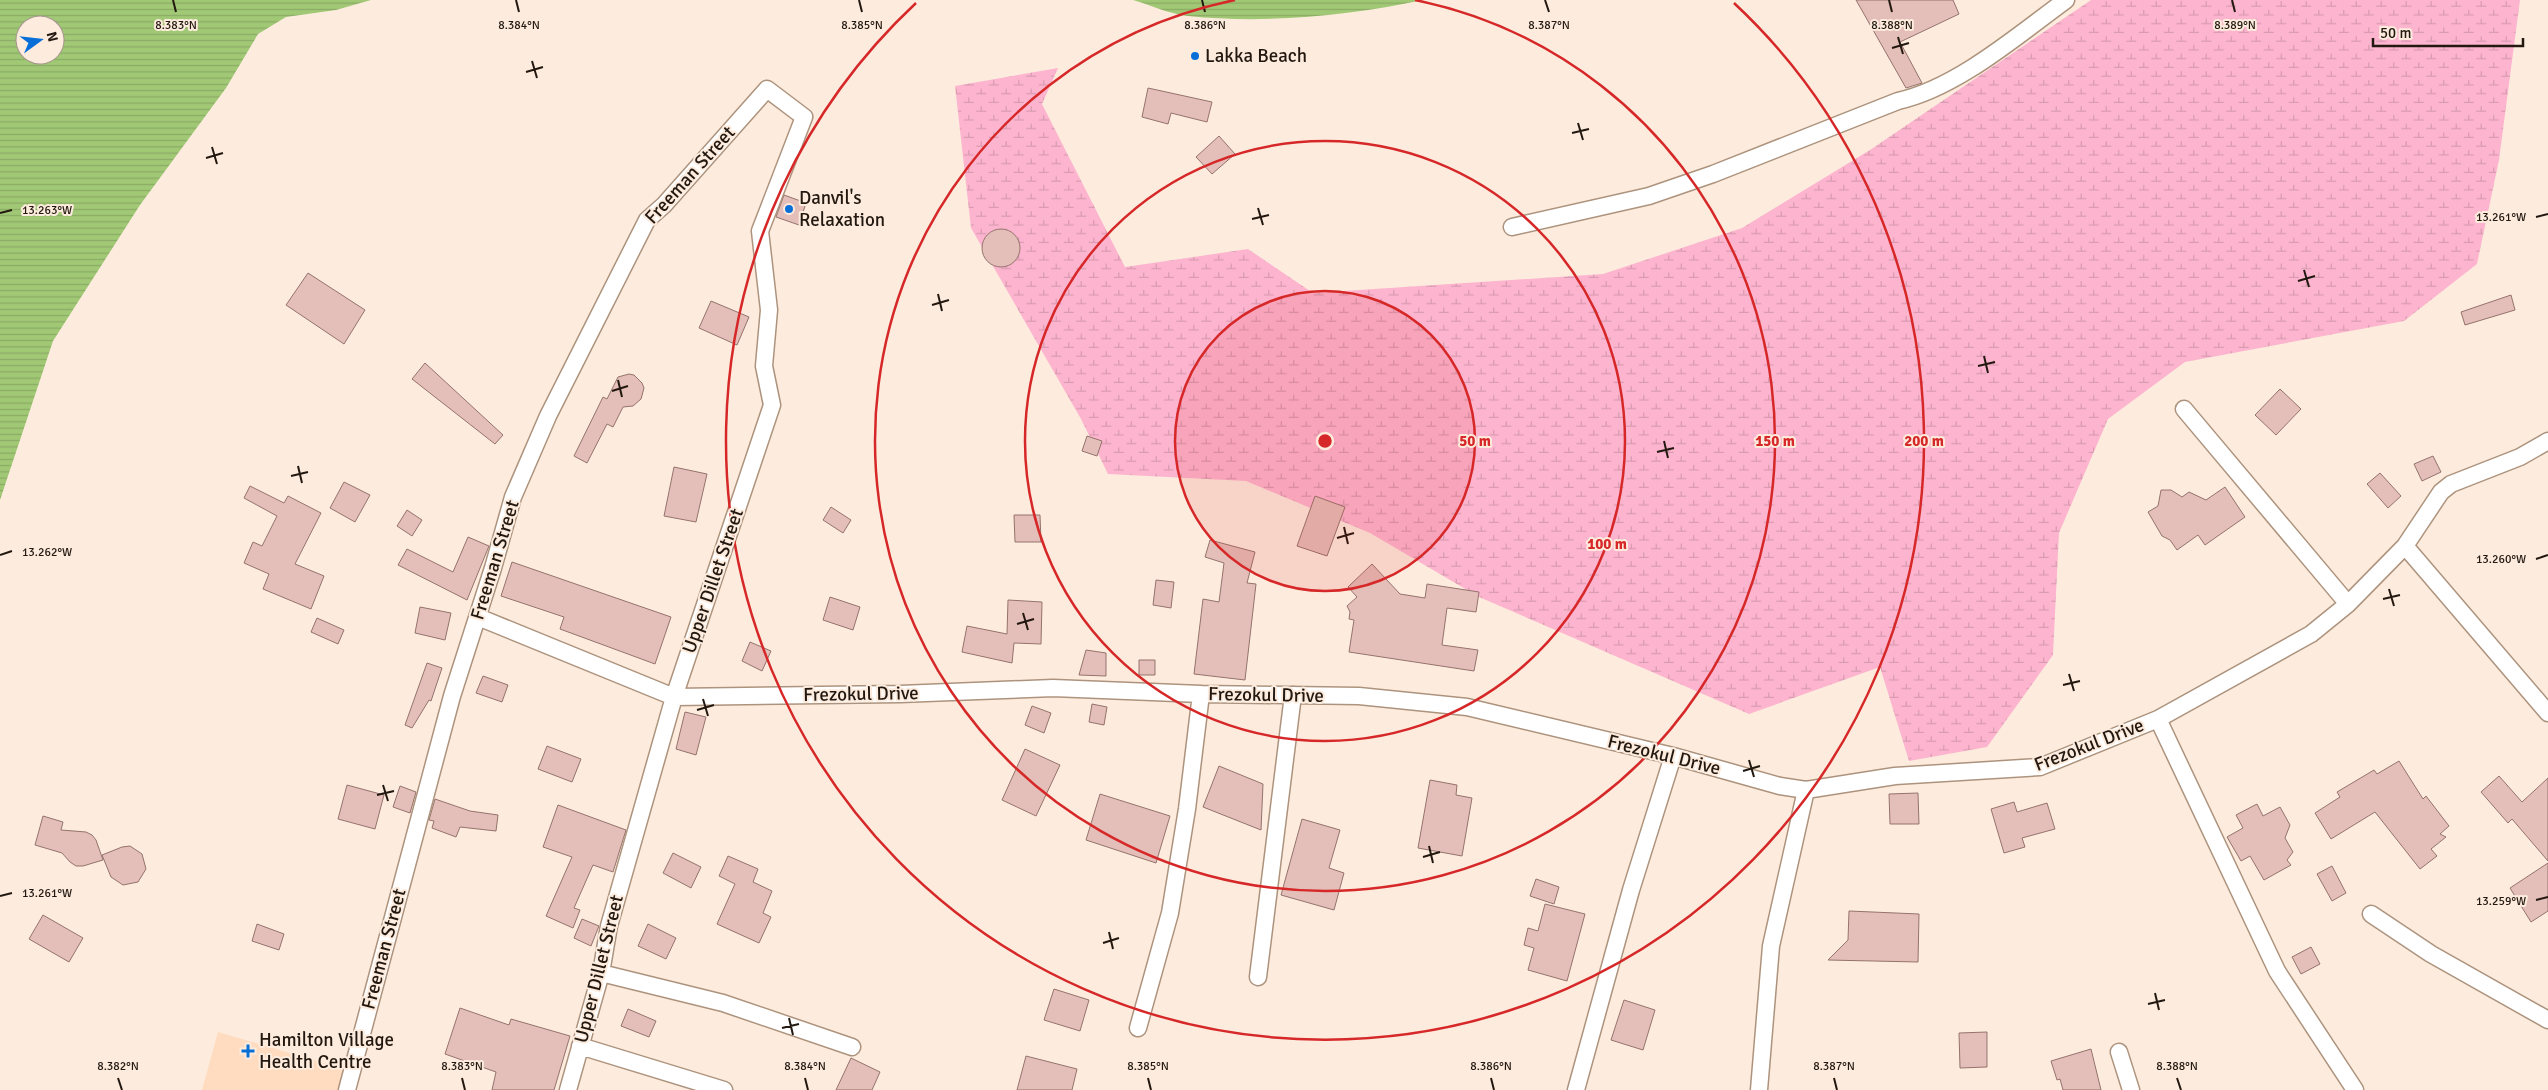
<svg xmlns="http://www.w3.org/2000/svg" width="2548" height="1090" font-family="Signika,sans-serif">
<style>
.built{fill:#ffdcbf}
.wetland{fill:url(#wetland-marsh)}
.water{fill:url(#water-rules);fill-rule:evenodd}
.building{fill:#e4beb8;stroke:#95736d}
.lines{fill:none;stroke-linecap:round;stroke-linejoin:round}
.minor-casing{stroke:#ad937d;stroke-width:19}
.minor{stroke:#fff;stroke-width:16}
.ticks{fill:none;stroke:#221810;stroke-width:2}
.ring{fill:none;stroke:#d62828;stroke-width:2.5}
.poi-dot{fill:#086fd8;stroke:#fdecde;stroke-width:2}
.labels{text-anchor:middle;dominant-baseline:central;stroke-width:4;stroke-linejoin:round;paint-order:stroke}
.poi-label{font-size:19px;fill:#221810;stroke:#fdecde;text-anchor:start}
.street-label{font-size:19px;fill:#221810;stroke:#fdecde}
.ticks-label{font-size:12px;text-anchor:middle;fill:#221810;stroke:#fdecde;stroke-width:4;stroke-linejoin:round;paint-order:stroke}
.centre{fill:#d62828;stroke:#fdecde;stroke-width:2.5}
.ring-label{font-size:15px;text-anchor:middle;font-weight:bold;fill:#d62828;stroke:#fdecde;stroke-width:4;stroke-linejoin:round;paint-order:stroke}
</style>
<defs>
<pattern id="wetland-marsh" width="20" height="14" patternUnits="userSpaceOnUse" patternTransform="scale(1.25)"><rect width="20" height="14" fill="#fdb5cf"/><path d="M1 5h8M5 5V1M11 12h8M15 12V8" fill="none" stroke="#d99bb1"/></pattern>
<pattern id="water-rules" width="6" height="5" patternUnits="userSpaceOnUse" patternTransform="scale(1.25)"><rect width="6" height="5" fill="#a1c875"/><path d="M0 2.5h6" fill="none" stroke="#8aab64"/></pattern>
</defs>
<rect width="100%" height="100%" fill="#fdecde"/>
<!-- built -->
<path class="built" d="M218,1032L348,1070L342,1090H202Z"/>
<!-- wetland -->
<path class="wetland" d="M2091,0H2520L2499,160L2477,264L2404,321L2185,362L2108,419L2059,533L2053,655L1987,747L1909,761L1880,667L1749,714L1479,597L1370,533L1246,481L1108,474L1081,419L971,228L955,86L1058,68L1042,104L1125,267L1248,249L1313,293L1603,274L1742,228L1870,150Z"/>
<!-- water -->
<path class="water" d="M0,0H371L336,10L286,17L258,34L226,88L140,205L53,341L0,500ZM25,25H55V55H25Z
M1133,0H1423C1347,16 1265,24 1188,16C1170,14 1150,5 1133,0Z"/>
<!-- building -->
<path class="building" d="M1856,0H1953L1959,14L1900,42L1922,83L1906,88Z
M1148,88L1212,102L1207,122L1171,113L1168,124L1142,117Z
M1219,136L1235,154L1212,174L1196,157Z
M784,195L806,203L799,225L776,217Z
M982 248a19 19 0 1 1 38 0a19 19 0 1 1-38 0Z
M308,273L365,310L344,344L286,305Z
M2511,295L2515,310L2465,325L2461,312Z
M711,301L749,317L737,345L699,328Z
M425,363L503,435L495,444L412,379Z
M629,374L634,375L642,383L644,388L641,399L633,406L623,407L613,427L607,424L587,463L574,456L603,397L607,399L618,377Z
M2280,389L2301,409L2276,435L2255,415Z
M1087,436L1102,441L1097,456L1082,451Z
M2433,456L2441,472L2422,481L2414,464Z
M674,467L707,474L696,522L664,516Z
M2380,473L2401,496L2388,508L2367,484Z
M344,482L370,495L355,522L330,508Z
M250,486L284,503L288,496L321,513L295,564L324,576L311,609L263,589L269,574L244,563L253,542L262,546L277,516L244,498Z
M2225,487L2245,517L2205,545L2198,535L2177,550L2170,540L2162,536L2148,512L2158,506L2161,490H2171L2182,497L2189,492L2206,500Z
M1315,496L1345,507L1327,556L1297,546Z
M831,507L851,520L843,533L823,520Z
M407,510L422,520L412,536L397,526Z
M1014,515H1040L1041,542H1015Z
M468,537L489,546L467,600L398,565L407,549L453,572Z
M1210,540L1255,552L1247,583L1256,584L1245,680L1194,674L1203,599L1219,602L1224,563L1205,557Z
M512,562L671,617L655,664L560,629L564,617L501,596Z
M1372,564L1400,594L1425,598L1427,584L1479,592L1476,612L1447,608L1442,645L1478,650L1474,671L1349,652L1354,620L1349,619L1350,612L1347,606L1357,597L1348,587Z
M1156,580L1174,582L1171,608L1153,605Z
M830,597L860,607L853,630L823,620Z
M1008,600L1042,602L1041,644L1014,643L1012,663L962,652L967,626L1007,634Z
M420,607L451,613L445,640L415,633Z
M317,618L344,630L338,644L311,632Z
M750,642L771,651L762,671L742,661Z
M1086,650L1106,653V676L1079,675Z
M1139,660H1155V675H1139Z
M427,663L442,668L431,701L429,700L412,728L405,725Z
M483,676L508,685L502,702L476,693Z
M1092,704L1107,707L1104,725L1089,722Z
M1032,706L1051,713L1044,733L1025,725Z
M685,712L706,717L696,755L676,749Z
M547,746L581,759L572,782L538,769Z
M1025,749L1060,765L1036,816L1002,800Z
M2399,761L2423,799L2426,796L2449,826L2440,834L2446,837L2431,849L2437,856L2420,869L2375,812L2331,839L2315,813L2340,797L2337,792L2374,770L2377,774Z
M1219,766L1263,784L1261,830L1203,807Z
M2499,776L2522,802L2548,778V861L2512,819L2508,823L2481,792Z
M1430,780L1457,785L1456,795L1472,798L1462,856L1418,848Z
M347,785L384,795L375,829L338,819Z
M400,786L416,792L410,813L393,807Z
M1918,793L1919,824H1890L1889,794Z
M1100,794L1170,816L1156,863L1086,840Z
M435,799L470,811L498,815L496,831L460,827L456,837L432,828L434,821L429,820Z
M2014,802L2017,812L2047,803L2055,829L2022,838L2025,847L2004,853L1991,809Z
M2257,804L2263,816L2280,807L2290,825L2285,838L2293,852L2287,860L2291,865L2264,880L2250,856L2241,861L2227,837L2243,828L2236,815Z
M558,805L626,830L613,872L593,865L574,908L580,910L573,928L546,916L572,857L543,847Z
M43,816L63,822L61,830L86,832L92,835L96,840L103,860L83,866H76L70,862L62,853L35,845Z
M1302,819L1340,830L1329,868L1344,873L1334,910L1281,895Z
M130,846L142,854L146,869L138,882L123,885L111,877L102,855L122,847Z
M673,853L701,867L691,888L663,873Z
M728,856L758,869L753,882L772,891L763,913L771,917L759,943L717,924L735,884L719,876Z
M2548,863V911L2531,922L2510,888Z
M2332,866L2346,893L2332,901L2317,874Z
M1536,879L1559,887L1554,904L1530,896Z
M1545,904L1585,914L1567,981L1528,970L1534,948L1524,945L1528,928L1538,931Z
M1849,911L1919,914L1918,962L1828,960L1848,940Z
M43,915L83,938L69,962L29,939Z
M582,919L599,926L591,946L574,938Z
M257,924L284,934L279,950L252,941Z
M648,924L676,938L666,959L638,946Z
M2311,947L2320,964L2301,974L2292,957Z
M1054,989L1089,1000L1080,1031L1044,1020Z
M1624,1000L1655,1010L1643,1050L1611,1040Z
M460,1008L509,1025L511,1019L570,1036L554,1090H492L496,1072L445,1054Z
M628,1009L656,1021L649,1037L621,1026Z
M1987,1032V1067L1960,1068L1959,1033Z
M2091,1049L2101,1090H2063L2060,1079L2057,1080L2051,1061Z
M1026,1056L1077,1069L1072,1090H1017Z
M851,1058L880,1072L872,1090H836Z"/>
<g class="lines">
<!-- minor casing -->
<g class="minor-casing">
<path id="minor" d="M1512,227L1649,196L1713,174L1898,101C1957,88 2018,35 2066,0
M2184,409L2348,604
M2405,546L2548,713
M478,617L674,697L900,694L1053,688L1201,694L1359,696L1467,707L1673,756L1780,786L1806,790L1895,776L2040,767L2158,719L2311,634L2348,604L2405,546L2441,492L2451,484L2520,457L2548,441
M2158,719L2277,971L2355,1090
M2371,914L2431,954L2548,1020
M601,973L723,1003L852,1047
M1258,977L1293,695
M1138,1028L1170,913L1187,809L1201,694
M580,1046L724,1090
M2119,1052L2131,1090
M347,1090L452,696L493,568L513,497L548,416L647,220L664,205L767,89L804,117L760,231L769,310L764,366L772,405L674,697L609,926L601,973L568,1090
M1576,1090L1631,890L1673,756
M1759,1090L1771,946L1806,790"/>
</g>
<!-- minor -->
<use href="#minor" class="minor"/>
</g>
<!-- ticks -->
<path class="ticks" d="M173,0L176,12M516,0L519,12M859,0L862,12M1202,0L1205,12M1545,0L1549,12M1889,0L1892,12M2232,0L2235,12M1898,37L1903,54M1892,48L1909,43M532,61L537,78M526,72L543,67M1578,123L1583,140M1572,133L1589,129M212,147L217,164M206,158L223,153M1258,208L1263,225M0,213L12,210M2536,217L2548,214M1252,219L1269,215M2304,270L2309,287M2298,281L2315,276M938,294L942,311M932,305L949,300M1984,356L1988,373M1978,366L1995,362M618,380L622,397M612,391L628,386M1664,441L1668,458M1657,452L1674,448M298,466L302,483M291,476L308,472M1344,527L1348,544M1337,538L1354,533M0,555L12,551M2536,559L2548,555M2389,589L2394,606M2383,599L2400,595M1023,613L1028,630M1017,624L1034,619M2069,674L2074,691M2063,685L2080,681M703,699L708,716M697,710L714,705M1749,760L1754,777M1743,771L1760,766M383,785L388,801M377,795L394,791M1429,846L1433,863M1423,857L1440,852M0,896L12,893M2536,900L2548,897M1109,932L1113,949M1103,943L1119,938M2155,993L2159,1010M2148,1004L2165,1000M789,1018L793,1035M782,1028L799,1024M118,1078L122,1090M462,1078L465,1090M805,1078L808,1090M1148,1078L1151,1090M1491,1078L1494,1090M1834,1078L1837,1090M2177,1078L2181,1090"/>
<!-- distance rings -->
<circle cx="1325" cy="441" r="150" fill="#d62828" fill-opacity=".12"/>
<g class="ring">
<circle cx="1325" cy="441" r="150"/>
<circle cx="1325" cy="441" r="300"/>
<path d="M1415 0A450 450 0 1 1 1235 0"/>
<path d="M1734 3A599 599 0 1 1 916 3"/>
</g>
<!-- markers -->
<g class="poi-dot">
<circle cx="1195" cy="56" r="5"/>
<circle cx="789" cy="209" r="5"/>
<path d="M245.5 1043.5h5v5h5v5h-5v5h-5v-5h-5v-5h5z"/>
</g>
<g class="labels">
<!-- poi labels -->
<g class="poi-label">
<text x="1205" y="56">Lakka Beach</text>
<text x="799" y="198">Danvil's<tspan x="799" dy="22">Relaxation</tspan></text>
<text x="259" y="1040">Hamilton Village<tspan x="259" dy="22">Health Centre</tspan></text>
</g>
<!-- street labels -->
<g class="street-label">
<text transform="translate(690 175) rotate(-48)">Freeman Street</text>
<text transform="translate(495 560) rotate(-73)">Freeman Street</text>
<text transform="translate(713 581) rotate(-71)">Upper Dillet Street</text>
<text transform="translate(861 694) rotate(-1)">Frezokul Drive</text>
<text transform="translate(1266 695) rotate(1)">Frezokul Drive</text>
<text transform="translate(2089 745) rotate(-21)">Frezokul Drive</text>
<text transform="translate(1664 755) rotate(14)">Frezokul Drive</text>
<text transform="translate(384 949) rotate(-75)">Freeman Street</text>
<text transform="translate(599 969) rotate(-76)">Upper Dillet Street</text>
</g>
</g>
<g class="ticks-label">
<text x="176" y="29">8.383°N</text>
<text x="519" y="29">8.384°N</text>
<text x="862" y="29">8.385°N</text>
<text x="1205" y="29">8.386°N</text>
<text x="1549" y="29">8.387°N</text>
<text x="1892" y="29">8.388°N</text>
<text x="2235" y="29">8.389°N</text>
<text x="47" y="214">13.263°W</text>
<text x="2501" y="221">13.261°W</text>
<text x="47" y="556">13.262°W</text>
<text x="2501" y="563">13.260°W</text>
<text x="47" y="897">13.261°W</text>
<text x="2501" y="905">13.259°W</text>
<text x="118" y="1070">8.382°N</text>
<text x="462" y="1070">8.383°N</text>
<text x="805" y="1070">8.384°N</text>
<text x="1148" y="1070">8.385°N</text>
<text x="1491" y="1070">8.386°N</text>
<text x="1834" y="1070">8.387°N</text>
<text x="2177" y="1070">8.388°N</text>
</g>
<circle cx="1325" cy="441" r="8" class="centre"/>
<g class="ring-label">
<text x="1475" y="446">50 m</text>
<text x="1775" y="446">150 m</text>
<text x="1924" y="446">200 m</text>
<text x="1607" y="549">100 m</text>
</g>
<!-- north arrow -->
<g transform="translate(40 40) rotate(75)"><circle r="24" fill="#fdecde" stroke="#a5978c"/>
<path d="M0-4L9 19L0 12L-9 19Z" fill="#086fd8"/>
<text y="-8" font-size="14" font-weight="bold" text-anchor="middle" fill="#221810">N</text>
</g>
<!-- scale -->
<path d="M2373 38v8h150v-8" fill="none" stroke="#221810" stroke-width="2.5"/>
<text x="2380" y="38" font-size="15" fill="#221810" stroke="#fdecde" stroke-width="4" paint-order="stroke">50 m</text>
</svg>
